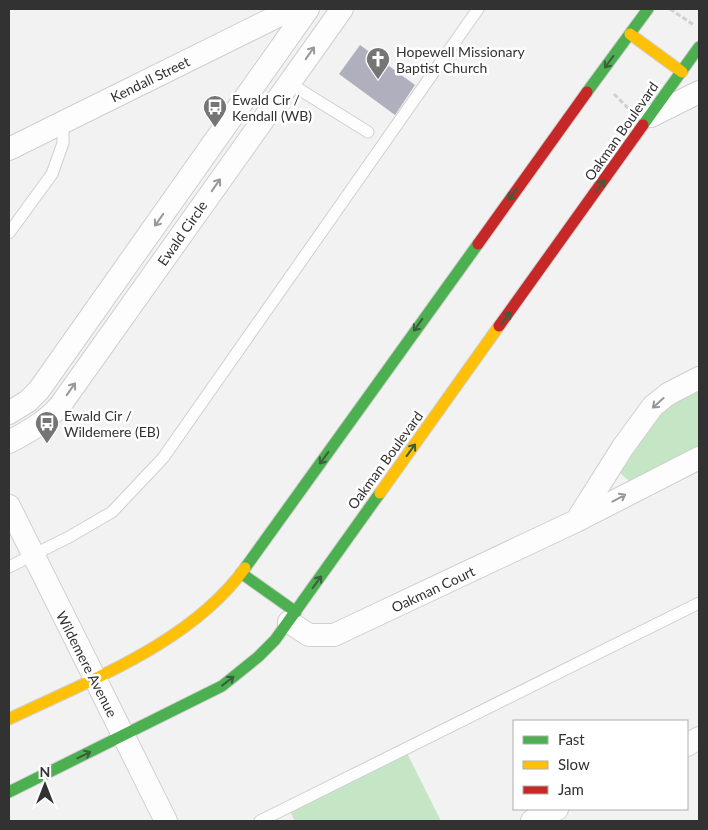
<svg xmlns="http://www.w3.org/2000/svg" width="708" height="830" font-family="Lato,sans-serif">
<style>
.green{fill:#c5e6c4}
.building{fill:#afafbd}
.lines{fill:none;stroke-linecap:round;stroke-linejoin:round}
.lane-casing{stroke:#cfcfcf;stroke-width:13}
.street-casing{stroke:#cfcfcf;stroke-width:24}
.fast-casing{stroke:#cfcfcf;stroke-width:13}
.slow-casing{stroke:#cfcfcf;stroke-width:13}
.jam-casing{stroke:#cfcfcf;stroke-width:13}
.path{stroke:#d0d0d0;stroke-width:3;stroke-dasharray:5 2.5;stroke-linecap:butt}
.lane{stroke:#fdfdfd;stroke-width:11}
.street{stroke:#fdfdfd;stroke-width:22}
.fast{stroke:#4caf50;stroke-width:11}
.slow{stroke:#ffc107;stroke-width:11}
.jam{stroke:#c62828;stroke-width:11}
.oneway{stroke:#989898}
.oneway2{stroke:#3b5e3d}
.labels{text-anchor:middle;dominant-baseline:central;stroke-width:5;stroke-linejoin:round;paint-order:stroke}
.poi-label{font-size:14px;fill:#323233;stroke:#fff;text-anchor:start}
.street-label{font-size:14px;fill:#323233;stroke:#fff}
</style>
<rect width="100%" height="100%" fill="#f2f2f2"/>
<!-- green -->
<path class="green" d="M699,388V446L629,481L618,471L638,442L666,408Z
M407,753L441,821H295L289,810Z"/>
<!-- building -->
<path class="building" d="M360,45L415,85L395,115L339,74Z"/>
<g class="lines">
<!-- lane casing -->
<g class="lane-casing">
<path id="lane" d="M289,83L368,132
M9,233L52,174L63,143V122
M9,567L69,537L112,512L163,458L478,9
M260,821L699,603"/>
</g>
<!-- street casing -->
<g class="street-casing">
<path id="street" d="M651,116L699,92
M9,149L292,9
M9,413L28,401L39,390L308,9
M9,442C28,432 44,423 59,407L342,9
M9,506L166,821
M577,520L623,447L653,406L668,394L699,378
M289,622L309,635H334L576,521L699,458
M687,745L699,738
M532,821L557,809"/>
</g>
<!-- fast casing -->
<g class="fast-casing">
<path id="fast" d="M587,92L648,9
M643,125L699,47
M245,568L478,244
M241,573L296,612
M9,792L222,686L258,657L275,640L380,493"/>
</g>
<!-- slow casing -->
<g class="slow-casing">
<path id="slow" d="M630,34L682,72
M380,493L499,326
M9,719C90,680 191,643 245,568"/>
</g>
<!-- jam casing -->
<g class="jam-casing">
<path id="jam" d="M478,244L587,92
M499,326L643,125"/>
</g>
<!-- path -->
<path class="path" d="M670,9L694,25
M614,94L629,109"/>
<!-- lane -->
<use href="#lane" class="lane"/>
<!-- street -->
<use href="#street" class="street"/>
<!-- fast -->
<use href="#fast" class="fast"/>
<!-- slow -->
<use href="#slow" class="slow"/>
<!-- jam -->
<use href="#jam" class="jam"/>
</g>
<!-- one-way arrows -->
<defs><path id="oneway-shaft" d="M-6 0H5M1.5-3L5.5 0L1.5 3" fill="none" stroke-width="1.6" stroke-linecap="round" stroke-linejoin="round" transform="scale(1.25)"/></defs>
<g class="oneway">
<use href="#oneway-shaft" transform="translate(310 53) rotate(-55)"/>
<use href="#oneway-shaft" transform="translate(216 185) rotate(-55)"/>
<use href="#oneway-shaft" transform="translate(159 220) rotate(125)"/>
<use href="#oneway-shaft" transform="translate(71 389) rotate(-55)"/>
<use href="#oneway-shaft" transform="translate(658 403) rotate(138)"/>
<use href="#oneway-shaft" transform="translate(619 498) rotate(-28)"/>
</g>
<g class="oneway2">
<use href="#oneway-shaft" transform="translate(609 62) rotate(126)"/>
<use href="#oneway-shaft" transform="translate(600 186) rotate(-54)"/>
<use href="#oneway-shaft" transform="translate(513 194) rotate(126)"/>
<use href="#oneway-shaft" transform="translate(506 318) rotate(-54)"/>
<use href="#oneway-shaft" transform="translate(418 325) rotate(126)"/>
<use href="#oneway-shaft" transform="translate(411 450) rotate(-54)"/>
<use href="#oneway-shaft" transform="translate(324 458) rotate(126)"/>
<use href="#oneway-shaft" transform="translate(317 582) rotate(-54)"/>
<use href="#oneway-shaft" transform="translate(228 681) rotate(-38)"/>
<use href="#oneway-shaft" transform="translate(84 755) rotate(-26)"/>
</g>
<!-- icons -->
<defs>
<g id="church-pin" transform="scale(1.25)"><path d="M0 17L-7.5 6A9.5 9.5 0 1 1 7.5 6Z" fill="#757576" stroke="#fff"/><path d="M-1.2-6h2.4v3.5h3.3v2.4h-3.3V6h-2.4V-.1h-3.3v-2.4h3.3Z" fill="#fff"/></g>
<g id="bus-pin" transform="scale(1.25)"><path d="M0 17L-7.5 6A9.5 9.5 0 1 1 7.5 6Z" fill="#757576" stroke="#fff"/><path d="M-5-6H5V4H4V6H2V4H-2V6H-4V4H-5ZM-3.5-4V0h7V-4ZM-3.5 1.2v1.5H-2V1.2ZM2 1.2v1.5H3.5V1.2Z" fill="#fff"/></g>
</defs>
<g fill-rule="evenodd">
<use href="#church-pin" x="378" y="59"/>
<use href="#bus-pin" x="215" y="107"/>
<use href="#bus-pin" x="47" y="423"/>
</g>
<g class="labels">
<!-- poi labels -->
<g class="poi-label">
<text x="396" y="51">Hopewell Missionary<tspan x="396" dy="16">Baptist Church</tspan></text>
<text x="232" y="99">Ewald Cir /<tspan x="232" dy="16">Kendall (WB)</tspan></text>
<text x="64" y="415">Ewald Cir /<tspan x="64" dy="16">Wildemere (EB)</tspan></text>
</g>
<!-- street labels -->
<g class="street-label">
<text transform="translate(150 79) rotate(-26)">Kendall Street</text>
<text transform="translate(621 131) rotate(-55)">Oakman Boulevard</text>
<text transform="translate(182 233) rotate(-55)">Ewald Circle</text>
<text transform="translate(385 460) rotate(-54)">Oakman Boulevard</text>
<text transform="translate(433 589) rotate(-25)">Oakman Court</text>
<text transform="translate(87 664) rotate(63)">Wildemere Avenue</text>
</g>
</g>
<!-- border -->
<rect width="708" height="830" fill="none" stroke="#323233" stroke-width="20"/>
<!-- legend -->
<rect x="513" y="720" width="175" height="90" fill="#ffffff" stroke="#adadad"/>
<rect x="523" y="736" width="25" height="8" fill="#4caf50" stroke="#adadad"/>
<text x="558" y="745" font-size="15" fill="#323233">Fast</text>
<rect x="523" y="761" width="25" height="8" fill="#ffc107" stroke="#adadad"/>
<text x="558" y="770" font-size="15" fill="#323233">Slow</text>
<rect x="523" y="786" width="25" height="8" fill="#c62828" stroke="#adadad"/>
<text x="558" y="795" font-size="15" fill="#323233">Jam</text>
<!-- north arrow -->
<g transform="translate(45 785)" stroke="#ffffff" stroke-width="4" paint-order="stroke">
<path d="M0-4L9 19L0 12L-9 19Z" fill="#323233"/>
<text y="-8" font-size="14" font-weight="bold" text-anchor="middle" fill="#323233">N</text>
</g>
</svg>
